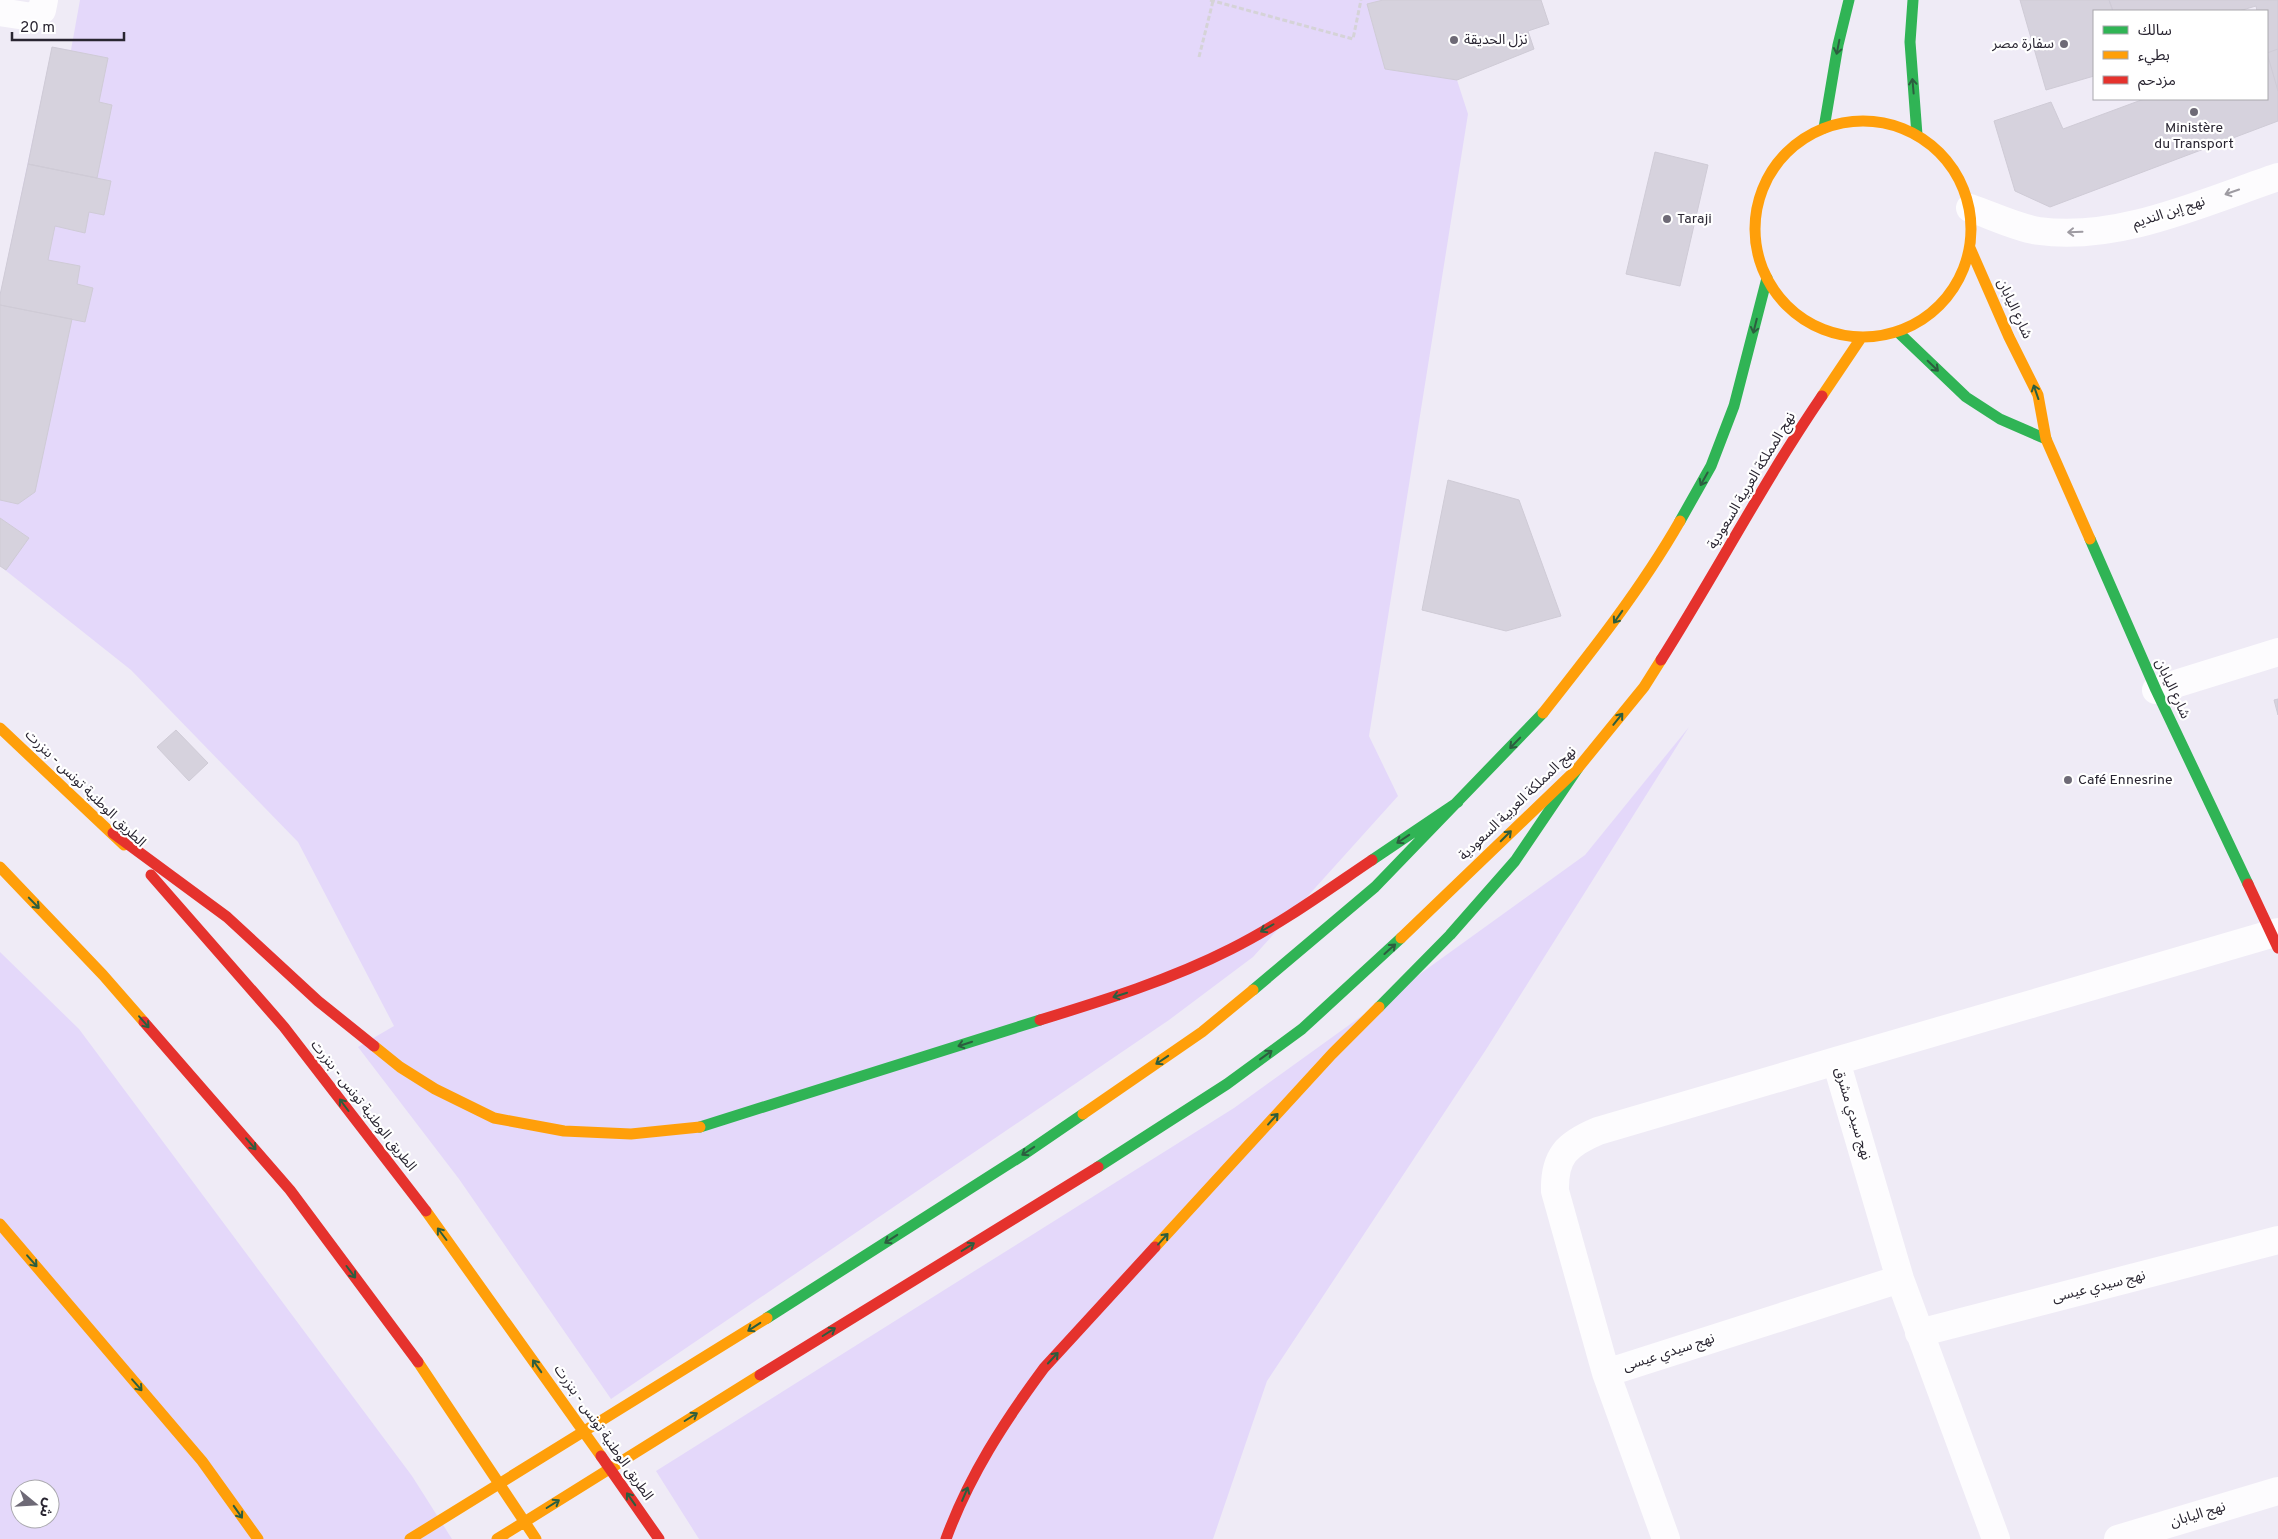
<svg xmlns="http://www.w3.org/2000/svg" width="2278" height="1539" font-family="Overpass,'Noto Sans Arabic',sans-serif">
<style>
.green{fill:#e4d8fa;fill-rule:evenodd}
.building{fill:#d6d2dd;stroke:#cfcbd6}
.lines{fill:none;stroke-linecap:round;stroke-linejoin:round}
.path{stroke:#d5d3d7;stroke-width:3;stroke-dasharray:5 2.5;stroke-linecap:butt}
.street{stroke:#fdfcfe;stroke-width:28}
.fast{stroke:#30b455;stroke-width:11}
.slow{stroke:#ff9f0a;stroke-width:11}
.jam{stroke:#e5322d;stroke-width:11}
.oneway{stroke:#2c5e3f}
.oneway2{stroke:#9e9ba2}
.poi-dot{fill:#6e6a76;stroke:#fff;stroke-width:2}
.labels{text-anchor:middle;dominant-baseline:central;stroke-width:4.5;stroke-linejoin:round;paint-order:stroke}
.poi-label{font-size:14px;fill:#292531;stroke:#fff;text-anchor:start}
.street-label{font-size:14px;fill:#292531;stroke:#fff}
</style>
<rect width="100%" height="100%" fill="#efebf6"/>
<!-- green -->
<path class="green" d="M80,0H1383L1367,4L1385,69L1457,80L1468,114L1369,736L1398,796L1253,957L1169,1020L611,1399L459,1179L358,1047L394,1026L298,842L131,670L0,566V295L52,47L71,50Z
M1689,727L1487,1048L1267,1381L1213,1539H699L656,1471L1234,1108L1585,855Z
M0,952L79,1029L412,1476L452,1539H0ZM20,1489H50V1519H20Z"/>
<!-- building -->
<path class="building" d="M1383,0H1541L1549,24L1528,31L1534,49L1457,80L1385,69L1367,4Z
M2020,0H2109L2113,11H2094V76L2046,90Z
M2109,0H2278V121L2050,207L2015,191L1994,121L2051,102L2063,129L2144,99H2267V11H2257L2256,6L2239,11H2113Z
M52,47L108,58L99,102L112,105L97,178L28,164Z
M2278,49V91L2267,53Z
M1655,152L1708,165L1680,286L1626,274Z
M28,164L111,181L104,215L89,212L85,233L55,226L48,260L80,266L77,284L93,288L85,322L0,305V295Z
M0,305L72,319L35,492L18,504L0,500Z
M1448,480L1519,500L1561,616L1506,631L1422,610Z
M0,518L29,538L6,570L0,566Z
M2278,699V715L2274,700Z
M176,730L208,763L189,781L157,747Z"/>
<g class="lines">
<!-- path -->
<path class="path" d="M1210,0L1353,39L1361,0
M1199,57L1213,1"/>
<!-- street -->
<path class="street" d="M0,12L32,17L42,10L44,0
M1970,208C1991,215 2017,228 2039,231C2118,242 2204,202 2278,177
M2156,690L2278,652
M1919,1333L2278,1240
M1606,1373L1900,1279
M1666,1539L1606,1373L1555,1191C1554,1156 1567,1144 1598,1131L1836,1061
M1996,1539L1900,1279L1836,1061L2278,932
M2118,1539L2278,1491"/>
<!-- fast -->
<path class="fast" d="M1913,0L1910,42L1917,135
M1824,128L1838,45L1849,0
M1898,332L1966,397L2000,419L2046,439
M1680,521L1711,466L1734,406L1767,278
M2090,539L2156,690L2248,884
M1372,860L1458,802
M1253,990L1375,887L1543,713
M1379,1007L1450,935L1515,861L1578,768
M700,1127L1040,1020
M1098,1167L1227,1084L1302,1029L1401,938
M767,1318L1026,1153L1083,1114"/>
<!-- slow -->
<path class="slow" d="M1755 229a108 108 0 1 1 216 0a108 108 0 1 1-216 0Z
M1970,248L2009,337L2038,395L2046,439L2090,539
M1822,396L1861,338
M1543,713C1592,651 1641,589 1680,521
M0,728L124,845
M0,867L103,975L144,1022
M1401,938L1578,768L1644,687L1661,660
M374,1046L400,1067L435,1089L494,1118L564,1131L631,1134L700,1127
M1083,1114L1202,1032L1253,990
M426,1211L601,1456
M0,1224L202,1461L258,1539
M1155,1247L1332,1054L1379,1007
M418,1362L536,1539
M410,1539L767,1318
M497,1539L760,1375"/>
<!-- jam -->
<path class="jam" d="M1661,660C1716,573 1764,481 1822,396
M113,833L227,917L318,1001L374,1046
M151,875L284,1027L426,1211
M2248,884L2278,948
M1040,1020C1105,1000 1170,980 1231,949C1281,924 1326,891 1372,860
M144,1022L290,1190L418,1362
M760,1375L1098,1167
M601,1456L659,1539
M946,1539C969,1476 1004,1422 1044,1368L1155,1247"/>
</g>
<!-- one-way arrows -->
<defs><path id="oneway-shaft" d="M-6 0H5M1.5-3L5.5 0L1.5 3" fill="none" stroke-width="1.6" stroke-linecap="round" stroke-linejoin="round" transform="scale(1.25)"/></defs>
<g class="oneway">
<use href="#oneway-shaft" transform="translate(1838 47) rotate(101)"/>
<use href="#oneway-shaft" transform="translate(1913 86) rotate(-95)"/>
<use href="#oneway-shaft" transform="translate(1755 326) rotate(104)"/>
<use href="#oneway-shaft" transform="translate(1933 366) rotate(44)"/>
<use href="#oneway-shaft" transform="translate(2036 392) rotate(-109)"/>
<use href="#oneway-shaft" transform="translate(1704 479) rotate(119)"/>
<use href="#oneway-shaft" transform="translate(1618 617) rotate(125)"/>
<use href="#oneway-shaft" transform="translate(1618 719) rotate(-51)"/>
<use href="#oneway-shaft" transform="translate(1515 743) rotate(134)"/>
<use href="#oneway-shaft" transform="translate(1506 836) rotate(-45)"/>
<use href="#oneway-shaft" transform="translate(1403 839) rotate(146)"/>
<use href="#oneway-shaft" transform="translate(34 903) rotate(46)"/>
<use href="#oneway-shaft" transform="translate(1267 928) rotate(150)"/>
<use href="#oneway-shaft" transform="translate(1390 949) rotate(-42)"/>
<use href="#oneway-shaft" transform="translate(1120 995) rotate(162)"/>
<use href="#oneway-shaft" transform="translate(144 1022) rotate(49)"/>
<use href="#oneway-shaft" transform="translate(965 1044) rotate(162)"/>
<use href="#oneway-shaft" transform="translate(1266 1055) rotate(-36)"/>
<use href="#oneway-shaft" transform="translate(1162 1060) rotate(146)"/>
<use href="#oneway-shaft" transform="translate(344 1105) rotate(-127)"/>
<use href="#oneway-shaft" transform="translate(1273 1119) rotate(-48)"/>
<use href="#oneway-shaft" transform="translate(251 1144) rotate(49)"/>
<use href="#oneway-shaft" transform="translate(1028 1151) rotate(146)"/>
<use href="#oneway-shaft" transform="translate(442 1234) rotate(-127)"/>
<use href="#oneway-shaft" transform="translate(891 1239) rotate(147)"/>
<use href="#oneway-shaft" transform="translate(1163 1239) rotate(-48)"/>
<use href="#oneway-shaft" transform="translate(968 1247) rotate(-32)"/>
<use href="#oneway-shaft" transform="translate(32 1261) rotate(49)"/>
<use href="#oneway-shaft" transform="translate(351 1272) rotate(53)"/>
<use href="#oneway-shaft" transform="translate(754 1327) rotate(147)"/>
<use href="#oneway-shaft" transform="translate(829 1332) rotate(-32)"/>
<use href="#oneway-shaft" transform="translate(1053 1358) rotate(-47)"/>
<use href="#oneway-shaft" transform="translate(537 1366) rotate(-125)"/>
<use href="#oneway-shaft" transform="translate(137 1385) rotate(49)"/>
<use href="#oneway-shaft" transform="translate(691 1417) rotate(-32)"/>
<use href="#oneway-shaft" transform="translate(965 1494) rotate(-67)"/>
<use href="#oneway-shaft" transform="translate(631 1499) rotate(-125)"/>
<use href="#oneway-shaft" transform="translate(553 1504) rotate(-32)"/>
<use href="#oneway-shaft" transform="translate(238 1512) rotate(55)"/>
</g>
<g class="oneway2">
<use href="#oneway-shaft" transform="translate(2232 192) rotate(161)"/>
<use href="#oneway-shaft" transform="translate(2075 232) rotate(178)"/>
</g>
<!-- markers -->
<g class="poi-dot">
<circle cx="1454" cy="40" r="5"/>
<circle cx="2064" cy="44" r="5"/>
<circle cx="2194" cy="112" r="5"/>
<circle cx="1667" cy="219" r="5"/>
<circle cx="2068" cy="780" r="5"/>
</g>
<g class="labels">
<!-- poi labels -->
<g class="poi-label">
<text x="1464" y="40">نزل الحديقة</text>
<text x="2054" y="44" text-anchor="end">سفارة مصر</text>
<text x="2194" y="128" text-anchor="middle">Ministère<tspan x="2194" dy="16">du Transport</tspan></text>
<text x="1677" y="219">Taraji</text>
<text x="2078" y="780">Café Ennesrine</text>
</g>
<!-- street labels -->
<g class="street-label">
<text transform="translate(2169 213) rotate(-18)">نهج إبن النديم</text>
<text transform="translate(2014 309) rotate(65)">شارع اليابان</text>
<text transform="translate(1752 481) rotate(-59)">نهج المملكة العربية السعودية</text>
<text transform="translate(2172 689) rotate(65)">شارع اليابان</text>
<text transform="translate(85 789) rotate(44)">الطريق الوطنية تونس - بنزرت</text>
<text transform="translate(1518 804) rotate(-44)">نهج المملكة العربية السعودية</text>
<text transform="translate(363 1106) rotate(52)">الطريق الوطنية تونس - بنزرت</text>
<text transform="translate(1852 1114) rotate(73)">نهج سيدي مشرق</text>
<text transform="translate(2099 1287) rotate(-14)">نهج سيدي عيسى</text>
<text transform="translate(1669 1353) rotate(-18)">نهج سيدي عيسى</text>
<text transform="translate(603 1433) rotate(55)">الطريق الوطنية تونس - بنزرت</text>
<text transform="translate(2198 1515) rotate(-17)">نهج اليابان</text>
</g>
</g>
<!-- legend -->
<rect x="2093" y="10" width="175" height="90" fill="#ffffff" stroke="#a9a8ad"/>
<rect x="2103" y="26" width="25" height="8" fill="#30b455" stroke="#a9a8ad"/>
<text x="2138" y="35" font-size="15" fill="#292531">سالك</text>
<rect x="2103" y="51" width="25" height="8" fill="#ff9f0a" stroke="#a9a8ad"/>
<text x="2138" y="60" font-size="15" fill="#292531">بطيء</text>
<rect x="2103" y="76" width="25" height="8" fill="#e5322d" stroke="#a9a8ad"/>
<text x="2138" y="85" font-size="15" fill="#292531">مزدحم</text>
<!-- north arrow -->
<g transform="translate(35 1504) rotate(108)"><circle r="24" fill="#ffffff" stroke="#a9a8ad"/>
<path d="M0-4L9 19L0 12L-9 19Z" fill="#6e6a76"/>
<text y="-8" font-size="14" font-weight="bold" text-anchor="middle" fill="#292531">ش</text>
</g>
<!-- scale -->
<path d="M12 32v8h112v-8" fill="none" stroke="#292531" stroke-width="2.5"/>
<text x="20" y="32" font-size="15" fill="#292531" stroke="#ffffff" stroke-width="4" paint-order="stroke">20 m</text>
</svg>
